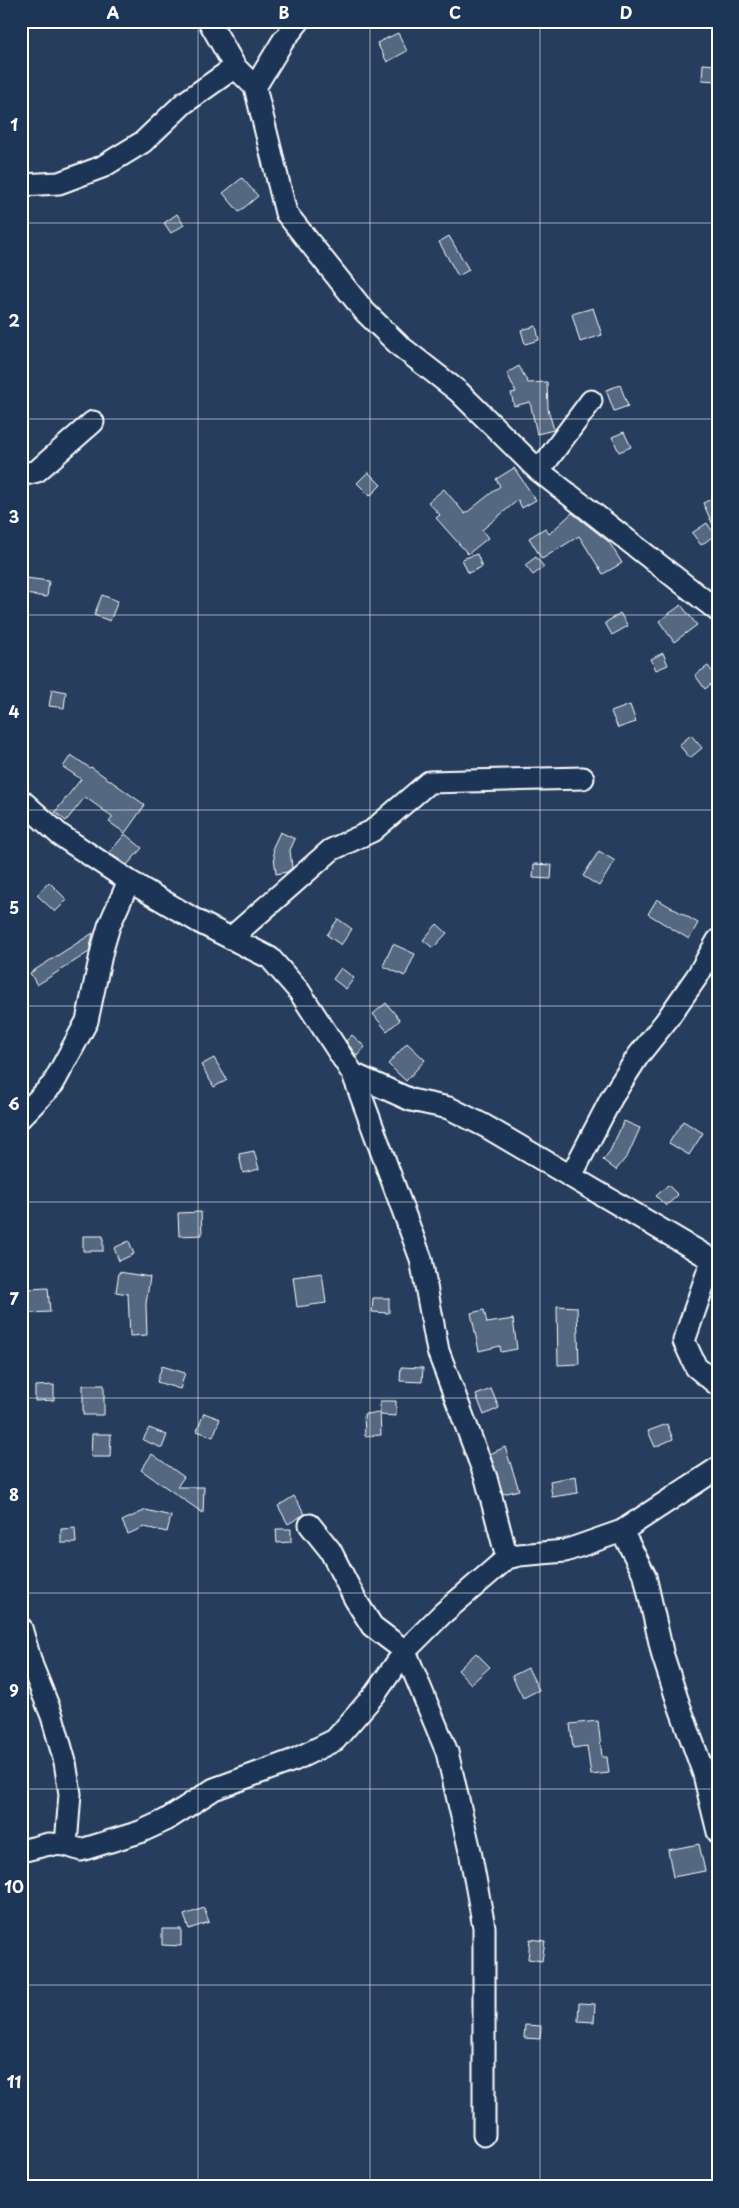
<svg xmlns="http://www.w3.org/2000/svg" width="739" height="2208" font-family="'Playpen Sans',sans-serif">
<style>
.building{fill:#556781;stroke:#fff}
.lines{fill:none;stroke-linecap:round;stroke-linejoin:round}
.minor-casing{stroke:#fff;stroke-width:25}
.minor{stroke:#1d3557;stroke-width:21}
.grid{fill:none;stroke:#fff;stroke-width:1;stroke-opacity:0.55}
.neatline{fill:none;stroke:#fff;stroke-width:2}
.grid-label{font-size:16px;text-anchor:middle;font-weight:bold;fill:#fff}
</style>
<rect width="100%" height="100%" fill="#263d5e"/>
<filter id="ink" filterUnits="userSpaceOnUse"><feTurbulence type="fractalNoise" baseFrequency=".02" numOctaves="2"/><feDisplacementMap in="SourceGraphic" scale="10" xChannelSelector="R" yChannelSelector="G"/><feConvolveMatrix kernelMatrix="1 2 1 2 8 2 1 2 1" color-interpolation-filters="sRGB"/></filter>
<g filter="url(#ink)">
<!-- building -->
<path class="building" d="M398,33L407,51L387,62L377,43Z
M703,64L717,65L716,81L702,80Z
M242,178L258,196L239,212L223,193Z
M177,214L184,225L171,233L164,223Z
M449,236L469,270L458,276L439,242Z
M593,308L602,335L580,342L572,314Z
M536,326L539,340L525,344L521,330Z
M519,366L528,383L547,382L548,409L554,430L537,434L530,402L514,406L511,393L516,392L507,373Z
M620,385L628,406L614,411L606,390Z
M624,432L631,447L619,452L612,437Z
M514,468L536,500L522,508L518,500L482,530L488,538L468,554L436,518L440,515L428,502L444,489L465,514L500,486L496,479Z
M368,472L381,485L370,496L357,483Z
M718,496V536L703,503Z
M572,513L609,542L622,563L603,574L579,536L542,559L529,538L545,528L549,534Z
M707,523L715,535L701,545L692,533Z
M477,554L482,567L468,573L462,559Z
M536,557L544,567L533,575L525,565Z
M26,578L49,581L47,597L24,594Z
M102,595L118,601L110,621L94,615Z
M681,605L697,625L674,642L659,621Z
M620,613L628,626L612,635L605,623Z
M663,653L668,665L656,670L651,659Z
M708,666L718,679L705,689L695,675Z
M52,689L66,692L64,708L49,706Z
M630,705L636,722L618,728L611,712Z
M691,735L702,748L690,758L679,745Z
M71,755L90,768L91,767L145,805L125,833L109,822L113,817L85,797L66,821L55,812L81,779L63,767Z
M280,832L295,839L290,850L292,868L287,872L276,874L273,847Z
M125,834L142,848L127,865L109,853Z
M599,851L615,861L599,886L583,876Z
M534,864L552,865L551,879L533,878Z
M49,882L67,900L55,912L37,895Z
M657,899L698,923L689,939L648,914Z
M338,919L352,929L341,945L327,935Z
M437,924L447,933L433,948L423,940Z
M93,933L89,952L37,985L30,973Z
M393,944L415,954L405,976L383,966Z
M341,968L354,978L346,989L333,979Z
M386,1003L400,1020L387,1031L373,1014Z
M352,1035L365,1047L357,1056L346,1041Z
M407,1043L425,1060L406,1081L388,1064Z
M214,1058L227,1080L214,1087L201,1065Z
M624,1121L640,1128L628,1155L616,1170L603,1160L610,1151Z
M683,1121L703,1133L689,1155L669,1143Z
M254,1151L259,1169L243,1173L239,1154Z
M668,1185L678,1195L666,1206L656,1196Z
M201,1212L202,1235L179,1236L178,1213Z
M83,1236H103V1251H83Z
M129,1241L134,1254L119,1261L114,1248Z
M119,1272L150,1277L146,1304L147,1335L130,1336L128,1294L116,1292Z
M322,1273L326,1303L297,1307L293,1277Z
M48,1288L50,1312L29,1313L27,1289Z
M373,1298H389V1313L372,1312Z
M557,1306L577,1307L579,1364L558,1365Z
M484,1310L487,1323L513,1319L517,1349L501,1352L500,1346L479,1351L471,1313Z
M162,1366L185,1373L180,1389L157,1382Z
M401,1367L423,1368L422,1382L400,1381Z
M54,1385V1400L35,1401V1386Z
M83,1385H104V1415H83Z
M491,1389L499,1408L484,1415L476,1395Z
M380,1401H396V1416L380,1415Z
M204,1413L220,1419L213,1437L197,1431Z
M380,1413L381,1435L365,1436L364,1414Z
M667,1424L673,1439L655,1447L648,1431Z
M149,1428L167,1435L162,1448L143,1440Z
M92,1434H111L110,1457H91Z
M505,1447L519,1490L503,1494L490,1454Z
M152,1454L184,1477L177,1487H204L203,1513L141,1470Z
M576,1476L578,1493L552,1497L550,1481Z
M294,1496L305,1514L288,1524L278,1506Z
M146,1510L171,1516L167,1532L144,1527L128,1534L122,1521Z
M75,1528L76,1543H61V1529Z
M276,1529H291V1542L277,1543Z
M476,1653L490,1667L471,1684L458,1670Z
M528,1668L539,1690L523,1698L512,1676Z
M598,1721L602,1757H607L609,1773L591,1775L587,1746L573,1748L570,1724Z
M699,1844L705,1871L673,1877L668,1850Z
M204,1908L209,1922L189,1929L184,1915Z
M162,1929H181V1946L162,1945Z
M530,1939L545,1941L542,1961L528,1959Z
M579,2003L595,2004L594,2022L578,2021Z
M525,2025L541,2026L540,2039L524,2038Z"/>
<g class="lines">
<!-- minor casing -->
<g class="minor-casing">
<path id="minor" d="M209,21L235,67L255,87L286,213L365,312L400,346L459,392L539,471L718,611
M255,87L283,41L299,21
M21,185L59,183L102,167L143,142L184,103L235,67
M539,471L591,401
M21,475L37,471L93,422
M21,800L60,835L129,881L199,922L270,958L299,991L353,1074L411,1100L449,1108L485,1126L718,1263
M231,938L331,850L372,831L429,782L583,778
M353,1074L421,1259L438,1351L486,1478L507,1558
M21,1117L53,1084L87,1021L102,950L109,926L129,881
M571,1176L612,1097L638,1056L666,1021L698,975L718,940
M712,1260L684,1341L696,1367L718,1385
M310,1525L330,1550L355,1599L372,1626L405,1651L447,1752L470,1851L484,1927V2135
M622,1531L645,1576L663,1656L679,1705L704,1774L718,1794
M21,1628L32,1666L52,1716L65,1762L70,1794L66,1845
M705,1779L718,1832
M21,1851L49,1844L66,1845L81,1850L140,1832L166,1820L214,1789L294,1760L335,1740L375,1694L405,1651L442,1614L507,1558L519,1555L565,1551L622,1531L718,1468"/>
</g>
<!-- minor -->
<use href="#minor" class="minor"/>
</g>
</g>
<!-- grid -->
<path class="grid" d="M198,21V2187M370,21V2187M540,21V2187M21,223H718M21,419H718M21,615H718M21,810H718M21,1006H718M21,1202H718M21,1398H718M21,1593H718M21,1789H718M21,1985H718"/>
<!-- margin -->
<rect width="739" height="2208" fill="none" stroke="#1d3557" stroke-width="55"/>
<rect x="28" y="28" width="684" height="2152" class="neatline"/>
<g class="grid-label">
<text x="113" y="19">A</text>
<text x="284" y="19">B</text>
<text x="455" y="19">C</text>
<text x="626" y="19">D</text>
<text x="14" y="131">1</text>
<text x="14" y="327">2</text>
<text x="14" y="523">3</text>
<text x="14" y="718">4</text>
<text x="14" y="914">5</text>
<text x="14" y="1110">6</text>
<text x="14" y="1305">7</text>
<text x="14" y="1501">8</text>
<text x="14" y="1697">9</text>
<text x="14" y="1893">10</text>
<text x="14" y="2088">11</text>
</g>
</svg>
